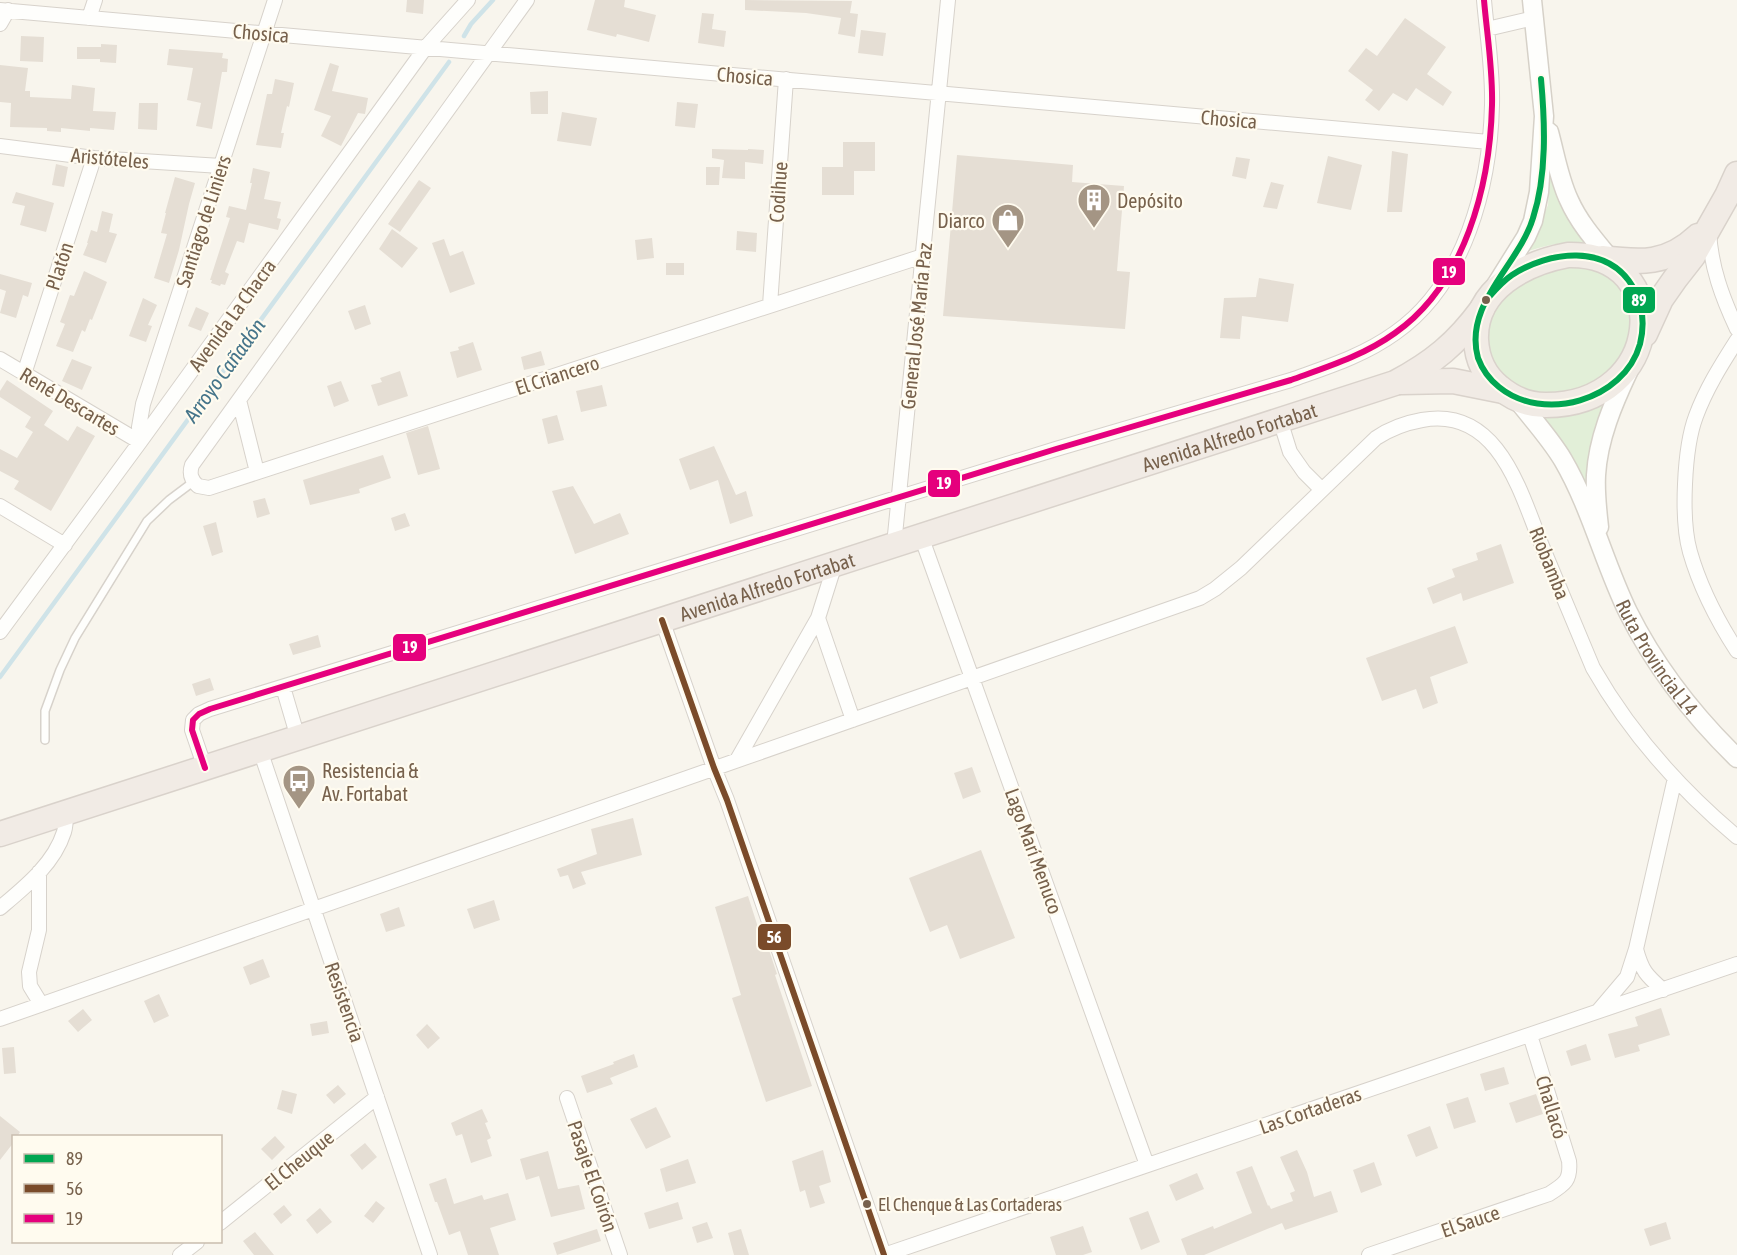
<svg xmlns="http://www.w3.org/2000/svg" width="1737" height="1255" font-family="'Asap Condensed',sans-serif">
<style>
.green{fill:#e2efd8}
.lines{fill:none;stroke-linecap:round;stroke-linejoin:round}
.stream{stroke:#cfe3e8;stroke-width:4.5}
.building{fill:#e5ded4}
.lane-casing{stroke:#d7d2cb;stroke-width:10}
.street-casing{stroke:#d7d2cb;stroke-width:16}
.secondary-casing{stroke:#d6d1c8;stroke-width:21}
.highway-casing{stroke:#d9d2cb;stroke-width:27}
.lane{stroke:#fefefc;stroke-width:7}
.street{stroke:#fefefc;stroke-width:14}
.secondary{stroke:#fefefc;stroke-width:18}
.highway{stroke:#f1ebe5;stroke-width:24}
.bus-1-casing{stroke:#fffbef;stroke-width:10}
.bus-2-casing{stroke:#fffbef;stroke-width:10}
.bus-3-casing{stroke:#fffbef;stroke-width:10}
.bus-1{stroke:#00a651;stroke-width:6}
.bus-2{stroke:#7a4b2a;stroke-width:6}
.bus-3{stroke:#e5007d;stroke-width:6}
.bus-dot{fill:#77614c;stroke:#fffbef;stroke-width:2}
.labels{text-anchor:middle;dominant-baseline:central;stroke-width:4.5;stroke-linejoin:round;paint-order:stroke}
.bus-label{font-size:18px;fill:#77614c;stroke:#fffbef;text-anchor:start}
.street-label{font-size:20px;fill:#77614c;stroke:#fffbef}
.poi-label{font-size:20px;fill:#77614c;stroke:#fffbef;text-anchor:start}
.water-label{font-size:21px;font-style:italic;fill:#46758a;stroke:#fffbef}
.line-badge{stroke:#fffbef;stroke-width:2}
.badge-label{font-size:16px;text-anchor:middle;font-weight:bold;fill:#fff}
</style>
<rect width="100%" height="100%" fill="#f8f5ed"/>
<!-- green -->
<path class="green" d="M1550,170L1588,243C1564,242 1546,244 1524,253L1537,231L1548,205Z
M1563,267H1577L1599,270L1616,282L1630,301L1633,340L1612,372L1579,389L1539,394L1518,388L1502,376L1490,359L1486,330L1494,306L1524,279Z
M1610,398L1589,499L1536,414C1563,417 1587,413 1610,398Z"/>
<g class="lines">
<!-- stream -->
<path class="stream" d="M464,36L471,24L493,0
M0,677L449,62"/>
</g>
<!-- building -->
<path class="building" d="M407,0H424L423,14L406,12Z
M595,0H625L624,7L656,15L649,42L617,34L616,37L587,30Z
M745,0L852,1L850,13L858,14L855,37L838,34L841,18L806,13L745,10Z
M702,13L714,14L712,29L726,31L724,47L698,43Z
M1405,18L1446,47L1427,74L1452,92L1443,106L1416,88L1407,101L1393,93L1379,111L1365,100L1373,90L1348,71L1366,48L1377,56Z
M861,30L886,33L883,56L858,53Z
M21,36L44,37L43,62L20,61Z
M101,44L117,45L116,63L100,62V59H77V47H101Z
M169,49L223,53L222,58L228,59L227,72H222L212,129L196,126L201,103L187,100L193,68L167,65Z
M330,63L339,66L332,91L368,98L365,114L358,113L341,146L321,136L331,116L314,110Z
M0,65L28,68L25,91H30V97L71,99L72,85L95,88L93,111L116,112L114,130L90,128V131L61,128V132L47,131V128L10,127L11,103L0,102Z
M275,79L294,83L289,107L287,106L281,133H284L281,148L256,145L267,94H272Z
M548,91V114H531L530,92Z
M677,102L698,104L695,128L675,126Z
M139,103H158L157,130L138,129Z
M562,112L597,118L591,146L557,141Z
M843,142H875V171H854V195H822V167H843Z
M712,149L748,150V149L764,150L763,164L745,162V179L722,178L724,160L712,158Z
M1392,151L1408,154L1402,212H1387Z
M957,155L1073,165L1072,182L1124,186L1117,271L1130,272L1125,329L943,316Z
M1328,156L1362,165L1351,210L1317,203Z
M1236,157L1250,159L1246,179L1232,176Z
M56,164L68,167L64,187L52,185Z
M706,167H720L719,185H706Z
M253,168L270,172L264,199L281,202L277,218L281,219L278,230L249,223L244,243L237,241L225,272L229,274L225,285L221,284L220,286L211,283L212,280H210L230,218L226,217L229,206L246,210L252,183H250Z
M175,177L195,183L189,204L179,250L169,283L154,278L167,234L161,233L166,213H165Z
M419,180L431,188L400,232L388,224Z
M1271,182L1284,185L1277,209L1263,207Z
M16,192L54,203L46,232L20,225L25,206L12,203Z
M102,211L113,214L109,232L117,234L106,263L83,255L88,243H87L91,230L97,232Z
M392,229L418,248L402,268L379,249Z
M737,231L757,233L756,252L736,250Z
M652,238L654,258L637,260L635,240Z
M444,239L450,256L463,251L475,284L450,293L432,243Z
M666,263H684V275H666Z
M84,271L107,282L92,320L90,319L85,332L82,330L73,352L56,346L65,324L60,322L65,309L70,295L74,296Z
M0,274L32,283L28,297L23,295L16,318L0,313L6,291L0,289Z
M1259,278L1294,284L1288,322L1242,316L1240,339L1220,338L1224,298L1256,297Z
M143,298L157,305L148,325L152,326L146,342L129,336Z
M365,305L371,324L355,330L348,311Z
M196,307L209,313L201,331L188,326Z
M473,342L482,370L457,378L450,352L459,350L458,347Z
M541,351L545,365L524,370L521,357Z
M72,359L92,367L82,390L62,381Z
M400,371L408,396L378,406L371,385L382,382L380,378Z
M7,380L53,411L44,425L68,441L77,426L95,436L51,511L14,489L19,481L0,471V449L17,458L33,432L25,427L31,417L0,397V391Z
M341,381L349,401L334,407L327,386Z
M602,385L607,406L581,412L576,391Z
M557,415L564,440L548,444L542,419Z
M428,426L440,469L418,475L406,433Z
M714,446L736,495L746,491L753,516L730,524L718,480L690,490L679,459Z
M383,455L391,478L359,489L360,493L310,505L303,480Z
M573,486L594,524L620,513L629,534L575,554L552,491Z
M265,498L270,514L257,518L253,501Z
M405,513L410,526L395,531L391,518Z
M216,522L223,552L212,556L203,526Z
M1501,544L1514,583L1463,601L1461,593L1433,604L1427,588L1455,577L1452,569L1478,560L1476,553Z
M1455,626L1468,663L1430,677L1438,703L1423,709L1416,689L1382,701L1366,658Z
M318,635L321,647L293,655L289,644Z
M210,678L214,690L196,696L192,684Z
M972,767L981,792L963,799L954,773Z
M633,818L642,855L581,872L586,884L573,889L568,875L560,877L557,869L597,854L591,829Z
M981,850L1015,938L960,959L947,925L930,932L909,878Z
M748,896L764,946L767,944L777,974L775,975L812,1086L766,1102L732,998L741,995L715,907Z
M494,900L500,920L474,929L467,909Z
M399,907L405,926L386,932L380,914Z
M263,959L270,977L250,985L243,967Z
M159,994L169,1016L154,1023L144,1001Z
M1661,1008L1670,1035L1638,1045L1640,1051L1615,1058L1608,1034L1638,1026L1635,1017Z
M83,1009L92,1020L78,1032L68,1021Z
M327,1021L329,1033L312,1036L310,1024Z
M427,1024L440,1038L428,1049L416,1035Z
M1586,1044L1591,1060L1571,1066L1566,1051Z
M14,1047L16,1073L4,1074L2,1048Z
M634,1054L638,1067L610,1078L613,1084L587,1093L581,1076L614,1064L613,1062Z
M1504,1067L1509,1084L1485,1091L1480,1074Z
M338,1085L346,1094L334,1104L326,1095Z
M282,1090L297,1094L292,1114L277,1109Z
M1536,1094L1543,1114L1516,1123L1509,1103Z
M1468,1097L1476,1122L1454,1129L1446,1104Z
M656,1107L671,1137L646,1149L630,1119Z
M482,1109L488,1122L485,1123L491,1138L487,1140L492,1156L471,1163L462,1134L456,1136L451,1123Z
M0,1116L20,1132L17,1137H14V1142L0,1160Z
M1430,1126L1438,1148L1416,1157L1407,1135Z
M275,1136L285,1147L272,1160L261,1149Z
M365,1143L377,1157L362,1170L350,1155Z
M823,1150L831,1182L819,1186L825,1203L810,1208L805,1190L800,1192L792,1161Z
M1297,1150L1307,1172L1314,1197L1331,1191L1338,1212L1285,1230L1282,1223L1204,1255H1187L1181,1239L1213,1226L1214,1229L1252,1213L1236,1172L1252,1166L1268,1206L1269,1205L1271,1209L1293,1201L1290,1193L1295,1191L1280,1157Z
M548,1151L558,1189L579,1185L585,1209L551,1217L539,1176L526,1180L520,1159Z
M688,1159L696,1183L666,1192L660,1169Z
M1374,1162L1382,1185L1361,1193L1353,1170Z
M1197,1173L1204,1189L1176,1201L1169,1185Z
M446,1178L454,1204L482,1195L484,1200L508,1193L516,1220L490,1228L499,1255H468L460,1231L449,1235L437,1202H435L429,1184Z
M376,1201L385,1208L373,1223L364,1216Z
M678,1202L683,1219L649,1229L644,1213Z
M284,1205L292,1215L281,1224L273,1214Z
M320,1208L332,1222L317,1234L306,1220Z
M1148,1211L1160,1242L1141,1250L1129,1218Z
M707,1222L713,1238L697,1243L692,1227Z
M1666,1222L1671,1239L1650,1246L1644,1229Z
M1083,1226L1092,1252L1083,1255H1056L1050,1237Z
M597,1229L601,1241L557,1255L553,1243Z
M741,1229L749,1255H734L728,1233Z
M255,1232L274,1255H254L243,1241Z"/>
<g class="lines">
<!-- lane casing -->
<g class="lane-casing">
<path id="lane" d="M45,740V711L60,670L75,638L147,521L169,500L193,482"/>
</g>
<!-- street casing -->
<g class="street-casing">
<path id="street" d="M527,0L192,465C189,474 191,480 198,486L209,488L923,256
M0,10L1489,142
M89,18L95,0
M0,24L8,10
M1487,29L1534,18
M0,146L94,158L221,166
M1709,232C1711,267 1722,297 1737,329
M770,305L786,79
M1737,340C1721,365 1706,389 1696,416C1688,437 1686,461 1685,484C1684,506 1684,531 1690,552C1700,587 1717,620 1737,651
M0,359L140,442
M24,374L94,158
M239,400L257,472
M1280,420L1290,452L1304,472L1321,489
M140,442L139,427L143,404L275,0
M0,506L65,545
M921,536L1147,1165
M894,545L948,0
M818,618L853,720
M662,620L714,768L727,800L884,1255
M0,632L140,442L426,47L468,0
M283,687L298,738
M260,750L430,1255
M737,760L818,618L835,564
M205,768L192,730L193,720L199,714L210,709L1056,449L1291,380C1327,367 1363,356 1395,333C1465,284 1490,186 1492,105C1493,70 1487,35 1484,0
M39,872V930L29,972L30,986L41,1004
M0,908C25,887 54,864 64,832C66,826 66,819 66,812
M1636,949L1675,778
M1599,1010L1627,977L1636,949C1642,971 1646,975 1663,990
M0,1019L1200,598L1215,589L1241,568L1376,438C1391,428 1405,423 1422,420C1498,406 1520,491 1542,546C1559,587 1576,628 1593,668C1630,733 1680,789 1737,837
M567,1098L620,1255
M220,1223L377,1097
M180,1255L197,1242
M884,1255L1737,964
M1369,1255L1549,1194C1565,1184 1571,1180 1569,1161L1530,1035"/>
</g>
<!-- secondary casing -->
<g class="secondary-casing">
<g id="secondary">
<path d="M1549,132C1555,154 1559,179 1569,200C1580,225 1599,245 1616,266"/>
<path d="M1496,285L1526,237L1533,221L1539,192L1544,116L1532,0"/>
<path id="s1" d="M1516,398C1532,419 1550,438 1563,460C1591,508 1604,563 1628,612C1655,666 1694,716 1737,758"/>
<path d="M1599,527C1597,510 1595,493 1596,475C1598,439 1613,404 1628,372"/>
</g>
</g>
<!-- highway casing -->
<g class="highway-casing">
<g id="highway">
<path d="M1568,255C1676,252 1665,406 1545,405C1528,405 1512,398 1499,387C1484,375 1477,359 1476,340C1474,289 1525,263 1568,255Z"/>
<path d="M1602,258C1641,263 1667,265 1698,236"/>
<path d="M1645,334L1661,299L1675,279L1693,256L1727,196L1737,174"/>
<path d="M1401,382L1453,381L1503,391"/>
<path id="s2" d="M0,834L1395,383C1433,363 1457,343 1482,309"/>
</g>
</g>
<!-- lane -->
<use href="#lane" class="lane"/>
<!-- street -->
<use href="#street" class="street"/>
<!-- secondary -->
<use href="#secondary" class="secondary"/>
<!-- highway -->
<use href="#highway" class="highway"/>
<!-- bus-1 casing -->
<g class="bus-1-casing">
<path id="bus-1" d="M1489,297C1496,289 1503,281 1512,275C1549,251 1607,243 1633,287C1643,305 1645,324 1640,344C1624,401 1543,423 1499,387C1489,379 1482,369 1478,358C1463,304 1519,265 1533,218C1547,175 1545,123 1541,79"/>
</g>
<!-- bus-2 casing -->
<g class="bus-2-casing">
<path id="bus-2" d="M662,620L714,768L727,800L884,1255"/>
</g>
<!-- bus-3 casing -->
<g class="bus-3-casing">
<path id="bus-3" d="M205,768L192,730L193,720L199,714L210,709L1056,449L1291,380C1327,367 1363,356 1395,333C1465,284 1490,186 1492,105C1493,70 1487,35 1484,0"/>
</g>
<!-- bus-1 -->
<use href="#bus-1" class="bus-1"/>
<!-- bus-2 -->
<use href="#bus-2" class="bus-2"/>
<!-- bus-3 -->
<use href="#bus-3" class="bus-3"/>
</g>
<!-- icons -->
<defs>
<g id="building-pin" transform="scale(1.725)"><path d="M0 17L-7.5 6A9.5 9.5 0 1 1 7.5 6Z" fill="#a49584" stroke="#fffbef"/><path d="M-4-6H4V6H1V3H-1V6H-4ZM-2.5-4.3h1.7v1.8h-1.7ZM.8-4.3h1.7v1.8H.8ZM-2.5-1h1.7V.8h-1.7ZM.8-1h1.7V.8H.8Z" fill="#fff"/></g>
<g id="shop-pin" transform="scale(1.725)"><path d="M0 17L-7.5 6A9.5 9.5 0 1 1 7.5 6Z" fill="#a49584" stroke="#fffbef"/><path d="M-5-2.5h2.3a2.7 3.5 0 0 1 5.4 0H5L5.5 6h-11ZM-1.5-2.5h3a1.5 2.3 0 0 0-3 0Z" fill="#fff"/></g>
<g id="bus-pin" transform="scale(1.725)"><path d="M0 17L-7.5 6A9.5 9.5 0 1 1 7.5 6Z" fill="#a49584" stroke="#fffbef"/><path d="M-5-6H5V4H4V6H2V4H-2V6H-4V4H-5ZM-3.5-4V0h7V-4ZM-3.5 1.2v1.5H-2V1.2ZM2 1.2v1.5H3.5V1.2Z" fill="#fff"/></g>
</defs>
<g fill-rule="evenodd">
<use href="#building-pin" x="1094" y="200"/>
<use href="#shop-pin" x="1008" y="220"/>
<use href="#bus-pin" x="299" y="781"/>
</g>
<!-- markers -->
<g class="bus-dot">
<circle cx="1486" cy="300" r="5"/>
<circle cx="867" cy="1204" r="5"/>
</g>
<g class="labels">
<!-- bus labels -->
<g class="bus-label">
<text x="878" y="1204">El Chenque &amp; Las Cortaderas</text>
</g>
<!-- street labels -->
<g class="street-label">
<text transform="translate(261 33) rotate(5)">Chosica</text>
<text transform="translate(745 76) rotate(5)">Chosica</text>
<text transform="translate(1229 119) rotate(5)">Chosica</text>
<text transform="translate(110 158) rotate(5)">Aristóteles</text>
<text transform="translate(778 192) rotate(-86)">Codihue</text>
<text transform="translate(203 221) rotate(-72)">Santiago de Liniers</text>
<text transform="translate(59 266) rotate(-72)">Platón</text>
<text transform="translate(232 315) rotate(-54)">Avenida La Chacra</text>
<text transform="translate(916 326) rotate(-84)">General José María Paz</text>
<text transform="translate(557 375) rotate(-18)">El Criancero</text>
<text transform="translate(70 401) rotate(31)">René Descartes</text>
<text stroke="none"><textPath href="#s2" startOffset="1292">Avenida Alfredo Fortabat</textPath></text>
<text transform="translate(1550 563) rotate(68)">Riobamba</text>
<text stroke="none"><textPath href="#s2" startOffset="806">Avenida Alfredo Fortabat</textPath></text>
<text stroke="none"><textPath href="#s1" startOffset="297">Ruta Provincial 14</textPath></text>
<text transform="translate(1034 851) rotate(70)">Lago Marí Menuco</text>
<text transform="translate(345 1002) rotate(71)">Resistencia</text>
<text transform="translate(1552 1107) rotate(73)">Challacó</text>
<text transform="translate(1310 1110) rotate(-19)">Las Cortaderas</text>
<text transform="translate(299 1160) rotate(-39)">El Cheuque</text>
<text transform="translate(593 1176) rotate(71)">Pasaje El Coirón</text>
<text transform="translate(1470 1221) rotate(-19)">El Sauce</text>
</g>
<!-- poi labels -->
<g class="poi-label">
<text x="1117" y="200">Depósito</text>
<text x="985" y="220" text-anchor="end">Diarco</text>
<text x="322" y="770">Resistencia &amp;<tspan x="322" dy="23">Av. Fortabat</tspan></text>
</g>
<!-- water labels -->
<g class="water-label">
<text transform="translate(224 370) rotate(-54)">Arroyo Cañadón</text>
</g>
</g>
<g class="line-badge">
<rect x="1432" y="257" width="34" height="29" rx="6" fill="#e5007d"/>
<rect x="1622" y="286" width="34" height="28" rx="6" fill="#00a651"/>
<rect x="927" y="469" width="34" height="29" rx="6" fill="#e5007d"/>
<rect x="392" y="633" width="35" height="29" rx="6" fill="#e5007d"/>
<rect x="757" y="923" width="35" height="28" rx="6" fill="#7a4b2a"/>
</g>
<g class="badge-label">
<text x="1449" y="278">19</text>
<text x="1639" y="306">89</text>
<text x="944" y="489">19</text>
<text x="410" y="653">19</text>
<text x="774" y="943">56</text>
</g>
<!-- legend -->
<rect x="12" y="1135" width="210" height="108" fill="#fffbef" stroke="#c9bdae" stroke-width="1.5"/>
<rect x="24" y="1154" width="30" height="9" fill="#00a651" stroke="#c9bdae" stroke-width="1.5"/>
<text x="66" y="1165" font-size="18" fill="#77614c">89</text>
<rect x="24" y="1184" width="30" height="9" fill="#7a4b2a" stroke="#c9bdae" stroke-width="1.5"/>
<text x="66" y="1195" font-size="18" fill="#77614c">56</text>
<rect x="24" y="1214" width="30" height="9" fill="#e5007d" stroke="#c9bdae" stroke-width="1.5"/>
<text x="66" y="1225" font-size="18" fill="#77614c">19</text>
</svg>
